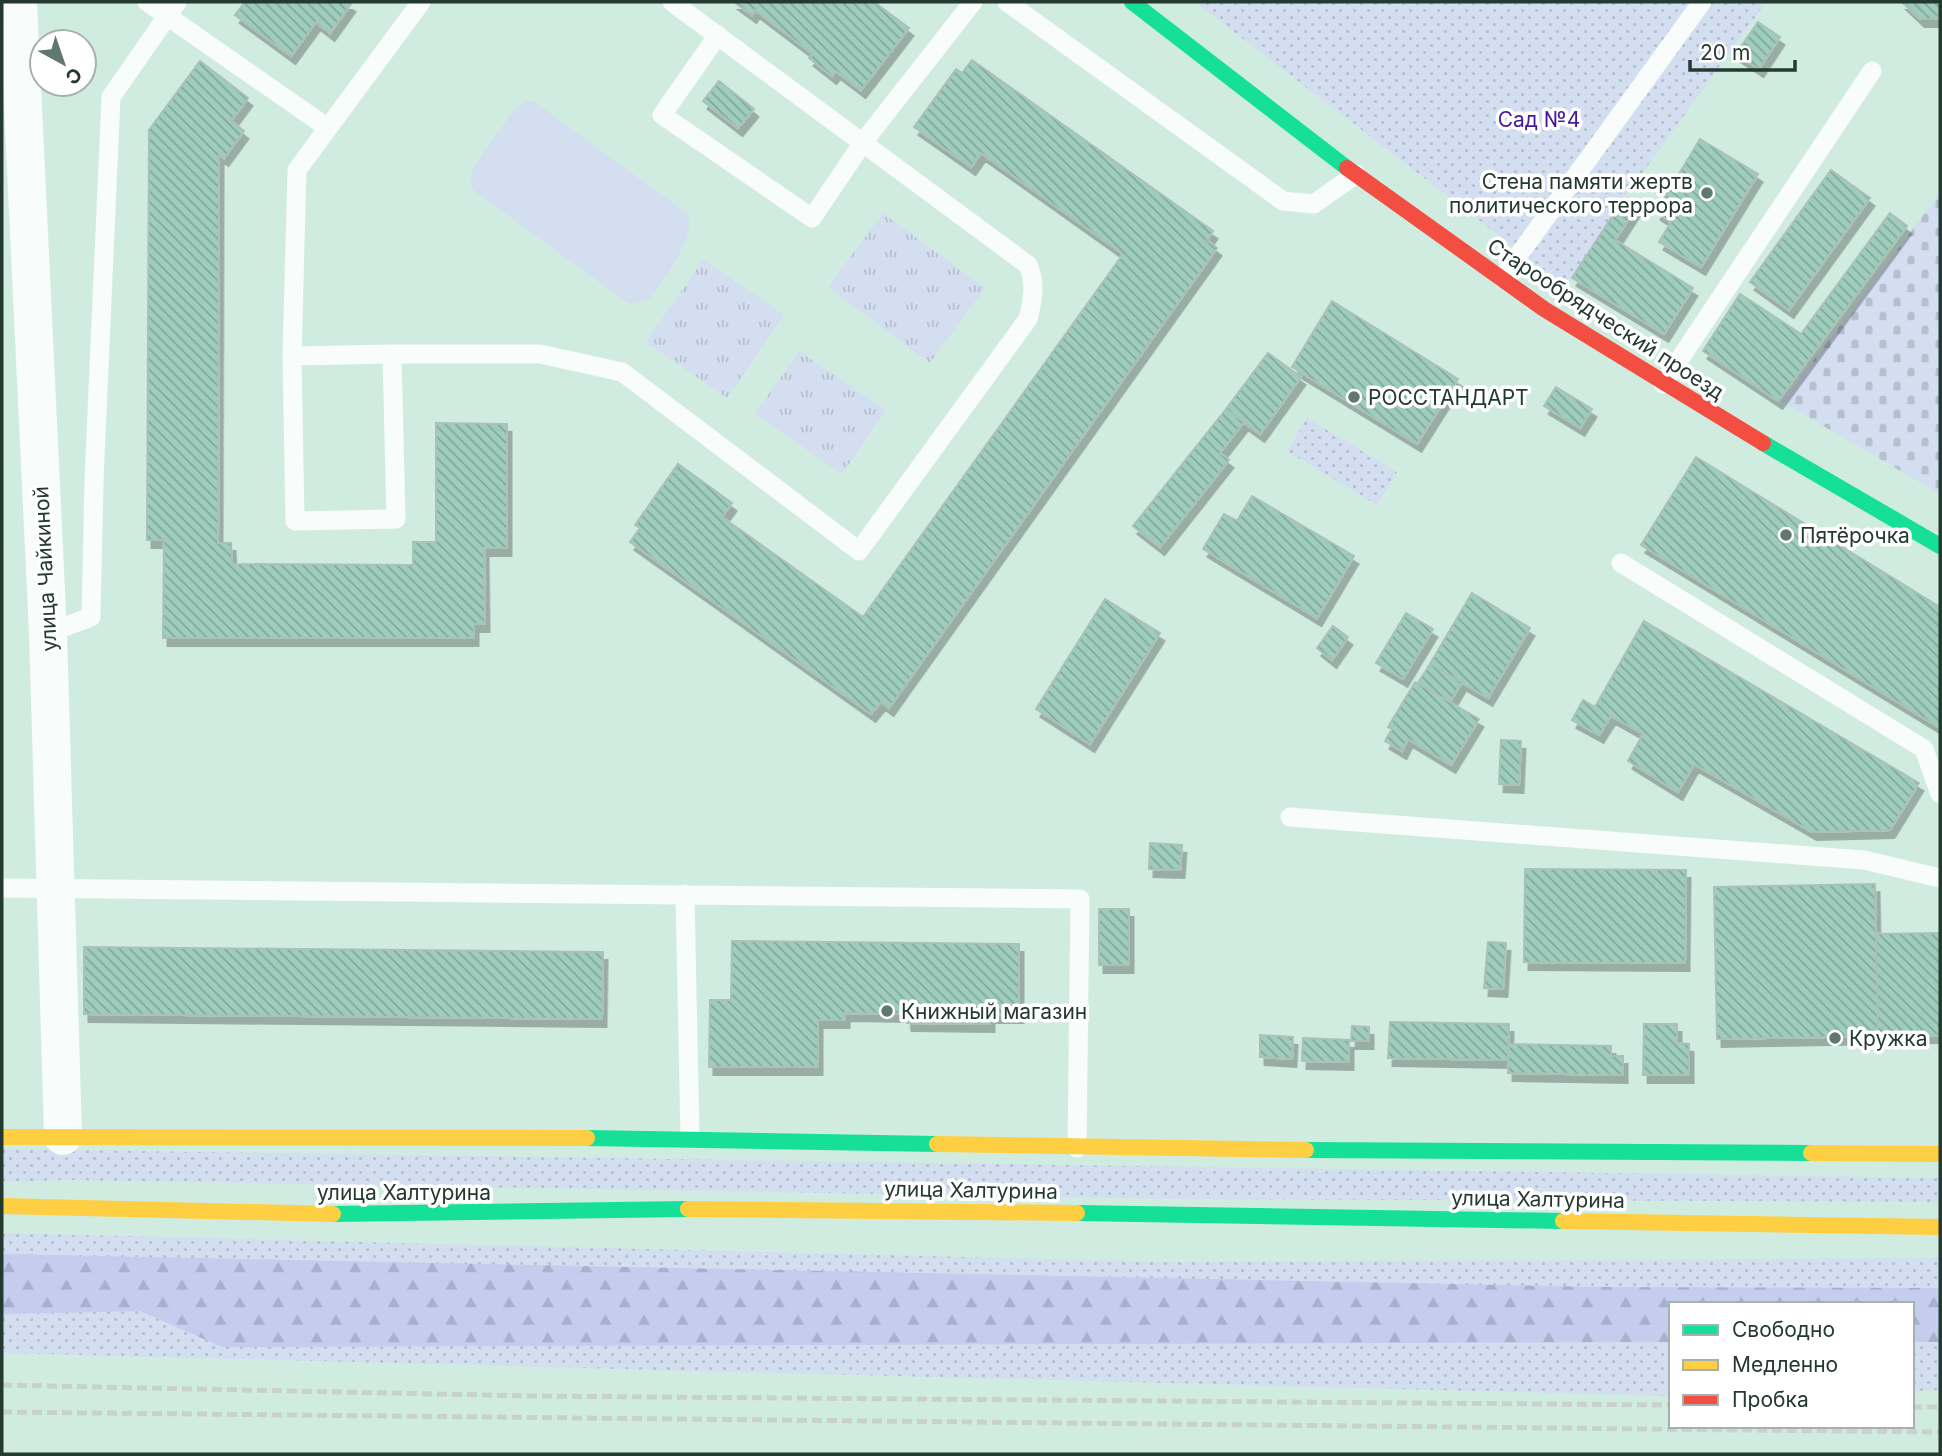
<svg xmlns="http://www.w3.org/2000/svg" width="1942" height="1456" font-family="Inter,sans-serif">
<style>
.grass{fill:url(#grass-dots)}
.forest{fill:url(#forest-firs)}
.cemetery{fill:url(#cemetery-stones)}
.park{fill:url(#park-tufts)}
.pitch{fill:#d3def0}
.building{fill:url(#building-back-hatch);stroke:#aac1b8;stroke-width:2;filter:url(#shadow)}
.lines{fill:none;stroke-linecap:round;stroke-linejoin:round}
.lane{stroke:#f8fcfa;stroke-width:19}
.street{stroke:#f8fcfa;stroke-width:38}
.fast{stroke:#16e098;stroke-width:16}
.slow{stroke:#ffcf43;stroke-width:16}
.jam{stroke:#f24e42;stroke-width:16}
.rail{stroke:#c9d1cd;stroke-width:5;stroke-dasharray:10 5;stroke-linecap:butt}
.poi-dot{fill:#60786f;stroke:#fff;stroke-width:2.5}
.labels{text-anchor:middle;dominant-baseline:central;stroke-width:7;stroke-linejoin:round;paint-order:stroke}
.park-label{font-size:21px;fill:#44199a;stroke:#fff}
.poi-label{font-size:21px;fill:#243a31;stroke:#fff;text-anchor:start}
.street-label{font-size:21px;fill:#243a31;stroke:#fff}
</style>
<defs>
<pattern id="grass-dots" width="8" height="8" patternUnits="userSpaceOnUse" patternTransform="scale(1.75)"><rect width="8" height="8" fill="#d3def0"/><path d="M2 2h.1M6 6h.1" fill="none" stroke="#b5bfce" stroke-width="1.8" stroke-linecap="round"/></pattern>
<pattern id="forest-firs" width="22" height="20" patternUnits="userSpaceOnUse" patternTransform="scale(1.75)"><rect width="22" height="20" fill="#c4cded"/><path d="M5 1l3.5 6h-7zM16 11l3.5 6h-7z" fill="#a8b1cc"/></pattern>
<pattern id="cemetery-stones" width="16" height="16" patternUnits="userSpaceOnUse" patternTransform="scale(1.75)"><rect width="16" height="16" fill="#d3def0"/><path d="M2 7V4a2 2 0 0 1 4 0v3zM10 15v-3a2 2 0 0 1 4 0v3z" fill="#b5bfce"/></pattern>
<pattern id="park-tufts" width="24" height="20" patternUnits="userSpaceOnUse" patternTransform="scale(1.75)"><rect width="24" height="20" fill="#d3def0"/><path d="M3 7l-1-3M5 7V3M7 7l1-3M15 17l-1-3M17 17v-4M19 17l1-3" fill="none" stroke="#b5bfce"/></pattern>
<pattern id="building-back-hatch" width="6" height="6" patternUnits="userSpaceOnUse" patternTransform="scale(1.75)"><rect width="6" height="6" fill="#9ecdbe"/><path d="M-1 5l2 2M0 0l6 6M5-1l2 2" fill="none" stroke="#81a79b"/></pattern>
<filter id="shadow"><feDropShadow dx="4.5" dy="8" stdDeviation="0" flood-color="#0004"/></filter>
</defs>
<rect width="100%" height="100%" fill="#d0ece1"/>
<!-- grass -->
<path class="grass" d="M1195,2H1766L1622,201L1566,287Z
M1307,418L1397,472L1377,505L1287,451Z
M2,1149L1940,1178V1202L1173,1199L65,1180L2,1182Z
M2,1233L1168,1262L1940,1258V1390L1912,1391V1304H1671V1396L2,1353Z"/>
<!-- forest -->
<path class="forest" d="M2,1254L1602,1287L1940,1288V1342H1912V1304H1671V1342L222,1347L140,1311L2,1314Z"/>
<!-- cemetery -->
<path class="cemetery" d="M1940,193V494L1782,402Z"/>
<!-- park -->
<path class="park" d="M883,213L985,288L930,363L828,287Z
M703,259L784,315L727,398L646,342Z
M799,351L886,410L842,474L755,414Z"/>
<!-- pitch -->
<path class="pitch" d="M533,101L688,214C696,236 663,282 648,300L632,304L625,301L473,190L470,182L473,168L513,111L525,102Z"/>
<!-- building -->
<path class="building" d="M245,2H348L351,4L330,33L316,22L291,56L235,15Z
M734,2H874L909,28L861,90L836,71L832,76L809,58L813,54L755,10L752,15Z
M1902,2H1940V13L1936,19H1920Z
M1758,22L1780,37L1759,69L1736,54Z
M972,60L1213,231L1207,240L1217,248L889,708L881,702L871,714L630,542L640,528L635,525L678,464L732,503L722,517L863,617L1123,254L981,153L971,167L914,127L956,69L962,73Z
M200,61L248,98L231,121L244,131L224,158L219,154L218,543H231L232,564L413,565V542H436V423L507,424V548H484L485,624H474V638H163L164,540H147L149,130Z
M719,81L754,109L738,128L703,101Z
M1700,139L1758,174L1701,267L1659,242L1671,222L1656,212Z
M1831,170L1870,198L1789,310L1750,282Z
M1622,201L1635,209L1615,240L1693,288L1664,334L1572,278Z
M1890,213L1907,226L1778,401L1703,351L1740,294L1801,334Z
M1332,301L1458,379L1417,444L1292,367Z
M1268,353L1301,377L1260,434L1226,409Z
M1556,387L1592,409L1580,428L1544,406Z
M1226,409L1244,422L1220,453L1229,460L1160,547L1133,526Z
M1696,457L1940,607V728L1641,545Z
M1252,496L1354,556L1317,618L1203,549L1224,514L1237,521Z
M1472,593L1530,628L1488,698L1430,664Z
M1105,599L1160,633L1090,744L1036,709Z
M1406,613L1433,629L1403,679L1376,663Z
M1644,621L1919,783L1890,830L1812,832L1694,764L1678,792L1628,761L1643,734L1611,716L1599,735L1572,720L1583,700L1595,707Z
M1333,626L1348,637L1332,660L1317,648Z
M1430,664L1462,682L1450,702L1418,683Z
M1415,682L1479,719L1451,765L1408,739L1402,751L1385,741L1392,729L1388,727Z
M1501,740L1521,741L1519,785L1499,784Z
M1150,843L1182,845L1180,870L1149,869Z
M1525,869L1686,870L1685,963L1524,962Z
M1875,884L1878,1036L1717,1039L1714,887Z
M1099,909H1129V965H1099Z
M1940,933V1035L1878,1036L1876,934Z
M732,941L1019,944V1015H990V1024L907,1023L906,1014L845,1013V1020H818V1067H709L710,1000H731Z
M1488,942L1506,943L1503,989L1484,988Z
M84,947L603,952L602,1019L84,1014Z
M1390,1022L1509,1024L1508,1060L1388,1058Z
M1644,1024H1677V1043L1689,1044V1075H1643Z
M1352,1026L1369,1027V1041H1351Z
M1260,1035L1293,1037L1292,1059L1260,1057Z
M1303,1038L1349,1040V1062L1302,1061Z
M1509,1044L1611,1046V1056H1623V1075L1508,1073Z"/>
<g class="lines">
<!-- lane -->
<path class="lane" d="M147,2L328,128
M1007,2L1283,201L1314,204L1356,174
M718,35L662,115L812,218L864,141L973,2
M1502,278L1702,2
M392,354H540L622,372L859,551L1028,319C1033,299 1036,284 1028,265L672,2
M292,356L392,354L396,519L295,521L292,356L297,170L421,2
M1663,384L1872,71
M1621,563L1924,749L1940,794
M48,633L91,617L94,480L111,97L177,2
M1290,817L1864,860L1940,878
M2,888L1080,899L1077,1148
M685,894L690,1138"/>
<!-- street -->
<path class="street" d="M18,2L48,633L63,1136"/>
<!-- fast -->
<path class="fast" d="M1132,2L1347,168
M1763,443L1940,546
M587,1138L937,1144
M1306,1150L1811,1153
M1077,1213L1563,1221
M333,1214L688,1209"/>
<!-- slow -->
<path class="slow" d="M2,1137L587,1138
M937,1144L1306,1150
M1811,1153L1940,1154
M2,1206L333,1214
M688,1209L1077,1213
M1563,1221L1940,1227"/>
<!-- jam -->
<path class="jam" d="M1347,168L1544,309L1763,443"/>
<!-- rail -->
<path class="rail" d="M2,1385L534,1396L1671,1405
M1912,1407H1940
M2,1412L1940,1432"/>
</g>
<!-- markers -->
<g class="poi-dot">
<circle cx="1707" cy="193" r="7"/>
<circle cx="1354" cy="397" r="7"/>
<circle cx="1786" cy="535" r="7"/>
<circle cx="887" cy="1011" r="7"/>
<circle cx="1835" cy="1038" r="7"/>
</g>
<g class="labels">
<!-- park labels -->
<g class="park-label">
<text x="1539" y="119">Сад №4</text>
</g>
<!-- poi labels -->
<g class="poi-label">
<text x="1693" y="181" text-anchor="end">Стена памяти жертв<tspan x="1693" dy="24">политического террора</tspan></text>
<text x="1368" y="397">РОССТАНДАРТ</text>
<text x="1800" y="535">Пятёрочка</text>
<text x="901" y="1011">Книжный магазин</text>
<text x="1849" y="1038">Кружка</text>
</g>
<!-- street labels -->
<g class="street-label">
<text transform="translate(1606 319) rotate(33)">Старообрядческий проезд</text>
<text transform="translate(45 569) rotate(-93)">улица Чайкиной</text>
<text transform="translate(971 1190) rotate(1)">улица Халтурина</text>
<text x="404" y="1192">улица Халтурина</text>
<text transform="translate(1538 1199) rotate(1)">улица Халтурина</text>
</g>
</g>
<!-- border -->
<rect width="1942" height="1456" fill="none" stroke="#243a31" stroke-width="7"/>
<!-- legend -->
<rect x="1669" y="1302" width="245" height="126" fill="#ffffff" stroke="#a7b0ad" stroke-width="2"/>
<rect x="1683" y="1325" width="35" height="10" fill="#16e098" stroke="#a7b0ad" stroke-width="2"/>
<text x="1732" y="1337" font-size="21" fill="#243a31">Свободно</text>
<rect x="1683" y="1360" width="35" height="10" fill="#ffcf43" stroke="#a7b0ad" stroke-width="2"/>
<text x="1732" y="1372" font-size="21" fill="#243a31">Медленно</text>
<rect x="1683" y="1395" width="35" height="10" fill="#f24e42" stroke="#a7b0ad" stroke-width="2"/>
<text x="1732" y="1407" font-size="21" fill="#243a31">Пробка</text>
<!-- north arrow -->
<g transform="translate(63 63) rotate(140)"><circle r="33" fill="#ffffff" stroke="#a7b0ad" stroke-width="2"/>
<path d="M0-5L12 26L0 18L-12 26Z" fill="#60786f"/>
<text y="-10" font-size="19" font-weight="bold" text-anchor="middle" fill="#243a31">С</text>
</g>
<!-- scale -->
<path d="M1690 60v10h105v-10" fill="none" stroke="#243a31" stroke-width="3.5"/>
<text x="1700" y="60" font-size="21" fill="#243a31" stroke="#ffffff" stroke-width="5" paint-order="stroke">20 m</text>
</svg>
